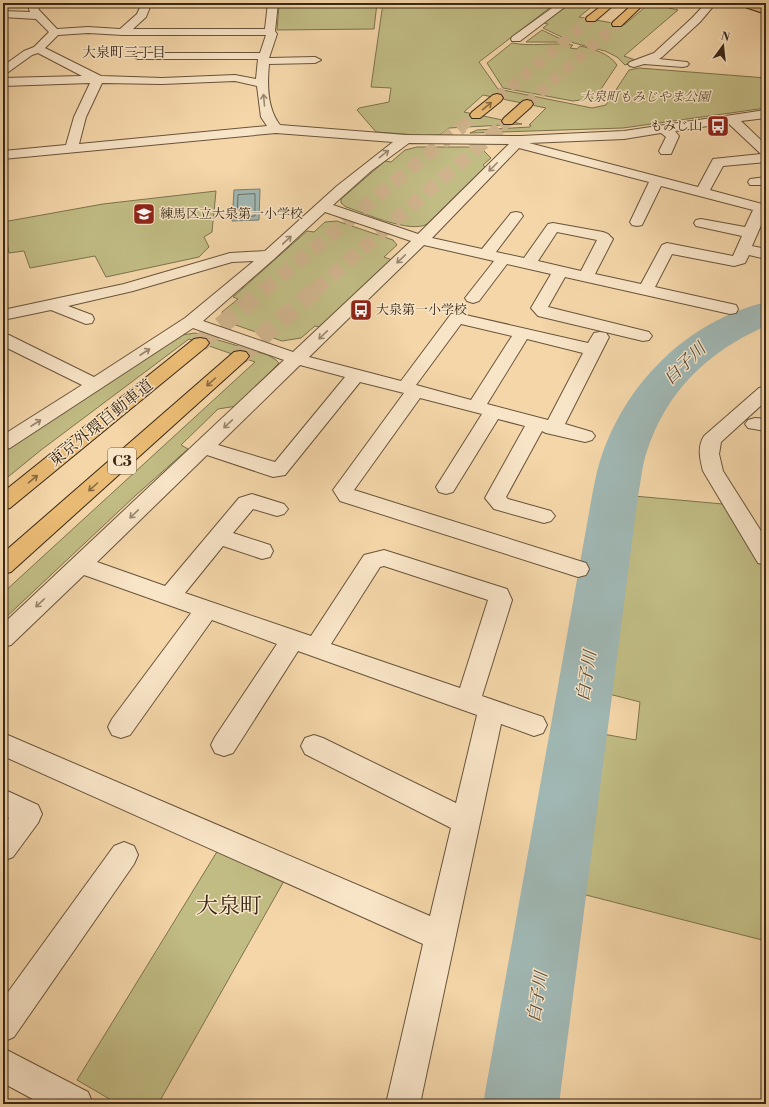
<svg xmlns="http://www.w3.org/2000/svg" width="769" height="1107" font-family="'Libre Bodoni','Noto Serif JP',serif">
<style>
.green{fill:#c1bc84;stroke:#7d724d}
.water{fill:#a0b7b3;stroke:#777e74}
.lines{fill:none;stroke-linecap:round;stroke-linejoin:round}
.shore{stroke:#6c7064;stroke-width:1}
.river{fill:#a0b7b3;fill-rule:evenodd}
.highway-tunnel-far2{stroke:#cfb38c;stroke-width:11;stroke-dasharray:11 5.5;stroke-linecap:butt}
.highway-tunnel-far1{stroke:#cfb38c;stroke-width:14;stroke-dasharray:14 7;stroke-linecap:butt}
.highway-tunnel{stroke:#cfb38c;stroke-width:18;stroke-dasharray:18 9;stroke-linecap:butt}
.minor-casing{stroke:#68543b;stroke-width:2}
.major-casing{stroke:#392816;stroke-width:2}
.highway-casing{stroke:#392816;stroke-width:2}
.minor{fill:#f8e4c7;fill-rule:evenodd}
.major{fill:#eabb74;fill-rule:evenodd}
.highway{fill:#eabb74;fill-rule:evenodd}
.oneway{stroke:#98866e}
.oneway2{stroke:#896a40}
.labels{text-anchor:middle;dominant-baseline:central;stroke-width:3;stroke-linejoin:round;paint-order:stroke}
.far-park-label{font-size:13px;font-style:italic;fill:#5b4d32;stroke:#f8e4c7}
.far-poi-label{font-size:13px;fill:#392816;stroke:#f8e4c7;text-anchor:start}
.far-neighbourhood-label{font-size:14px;fill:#392816;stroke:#f8e4c7}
.shield{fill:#f8e4c7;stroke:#72604b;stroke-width:1}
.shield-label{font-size:15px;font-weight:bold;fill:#392816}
.street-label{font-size:16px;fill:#392816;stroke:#f8e4c7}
.water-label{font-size:17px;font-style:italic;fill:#534c3d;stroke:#f8e4c7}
.near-quarter-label{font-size:22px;fill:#392816;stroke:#f8e4c7}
</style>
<rect width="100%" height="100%" fill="#f4d6a9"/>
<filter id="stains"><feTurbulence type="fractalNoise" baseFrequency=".005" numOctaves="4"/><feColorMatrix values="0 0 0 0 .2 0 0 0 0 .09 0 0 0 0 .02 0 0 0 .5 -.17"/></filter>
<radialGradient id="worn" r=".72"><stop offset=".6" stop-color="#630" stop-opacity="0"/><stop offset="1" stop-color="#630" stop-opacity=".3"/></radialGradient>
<!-- green -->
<path class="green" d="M318,3H377L374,29L277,30L279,5H318Z
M383,3H556L479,62L498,89L592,108L606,105L629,70L639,68L766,78V108L623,128L470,133L477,130L530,127L531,125H529L546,108L483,95L464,112L522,124L449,128L440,135L429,136L376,132L357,110L359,108L389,102L391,88L371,87Z
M571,3H596L579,17L624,25L650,3H675L669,8L678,10L624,56L638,61L625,65L617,57L605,51L574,43L543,28L548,24L544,23Z
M542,30L567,42H526Z
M512,43C532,47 552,42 573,45L570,48L577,49L580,46C593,49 609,53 617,65L595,98L573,101L503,88L487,63Z
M417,147H480L491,158L483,165L485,167L427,224C411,234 364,213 346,207L341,203V199L385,161L391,162L405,150Z
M216,191L212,232L204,237L209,247L199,257L106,277L95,256L30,268L24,251L9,253L3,222L103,204Z
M337,221L393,240L397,245L384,257L392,260L320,327L315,326L301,338L282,341L224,321L222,312L238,299L233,297L307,231L314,232L325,222Z
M195,333L268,355L276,360L279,363L237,406L218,409L181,445L188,449L135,496L3,620V593L255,362L189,339L41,450L3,481V453L36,429L176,339L182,335Z
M634,496L723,504L766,571V941L582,894L603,734L636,740L640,702L609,694L614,639Z
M218,850L284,881L158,1104H118L77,1080Z"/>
<!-- water -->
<path class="water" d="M260,189L259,220L232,221L234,190Z"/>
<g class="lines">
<!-- shore -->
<path class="shore" d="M255,194V216L237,217L238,195Z"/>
<!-- river -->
<path class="river" d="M766,302V326C707,352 666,391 646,454C642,467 641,482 638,496L559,1104H483L592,496C595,482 597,468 602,455C628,380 689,321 766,302Z"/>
<!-- highway-tunnel-far2 -->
<path class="highway-tunnel-far2" d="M497,98L591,19
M527,104L617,24
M461,127L476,115
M501,127L508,121"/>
<!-- highway-tunnel-far1 -->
<path class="highway-tunnel-far1" d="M264,290L462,126
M315,290L502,126"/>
<!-- highway-tunnel -->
<path class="highway-tunnel" d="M200,343L265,289
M240,356L316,289"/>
<!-- minor casing -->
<g class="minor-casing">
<path id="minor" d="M27,3H37L39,10L57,29L88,27L120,29L137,14L142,3L199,4L194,7H150L146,17L133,29H265L268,3H278L275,31L277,34L269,58L315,57L321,60L315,63L269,64C267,84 267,109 280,125L406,135L520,136L624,131L766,110V118L741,121L766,145V162L723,166L710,190L766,205V214L752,246L766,249V259L749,255L745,263L734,266L672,254L655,287L736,305L738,309L736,313L730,314L565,277L548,307L649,332L652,336L649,340L643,341L538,316L531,308L551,274L507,264L479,301L473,303L467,301L465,298L494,261L424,245L309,357L401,381L451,314L457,313L588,343L594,333L600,332L606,333L609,337L565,424L592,432L595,436L592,440L585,442L546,433L542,431L506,497L508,499L551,511L555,516L551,521L544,523L494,509L485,498L525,426L498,419L453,492L446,494L439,492L436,487L482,414L420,398L354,490L586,563L589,569L586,575L578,577L340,501L333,490L404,393L360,382L285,475L273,477L207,455L97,562L165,586L239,498L252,494L284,504L288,509L284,514L277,516L253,509L233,533L270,545L273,551L270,557L262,559L223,546L185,593L311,636L364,555L384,550L507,589L512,600L482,696L543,717L547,725L543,733L534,736L501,724L420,1104H386L423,944L3,756V733L430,916L451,828L305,754L301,746L305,738L314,735L323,738L456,803L477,715L298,651L233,753L224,756L215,753L211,745L215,737L277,644L212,620L130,735L121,738L112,735L108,727L112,719L191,613L84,575L11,645L3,647V624L284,360L193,328L10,448L3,450V435L82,385L3,346V334L9,335L94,377L185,318L254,261L232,262L133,291L68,306L92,315L94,319L92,323L86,324L51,310L3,320V310L124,284L230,253L265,251L337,186L393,142L276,133L3,159V151L66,145L74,117L90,83L3,86V78L82,76L38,53L32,55L7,73L3,74V66L24,51L34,47L49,32L36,19L3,17V11L30,12ZM88,33L123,35H266L260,53H138L132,56L138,59H258L256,79L235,75L162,78L101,76L45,48L58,35ZM235,81L257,86L261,117L267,126L79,144L86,117L102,83L162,84ZM728,123L761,154L713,159L698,187L529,143L624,139L661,133L666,137L659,151L661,154H671L679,136L675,131ZM409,143L509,144L418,234L333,205L371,171ZM519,148L649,182L630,222L632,225L637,226L642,225L661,186L753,210L745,227L701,219L696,220L694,223L696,226L742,236L733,256L667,243L662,245L641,284L595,274L613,239L608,234L603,232L553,223L548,224L524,258L496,252L523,216L521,213L516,212L511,213L482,249L432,238ZM325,212L411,241L293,352L203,321L274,259ZM557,232L597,240L581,271L538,261ZM461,324L512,336L471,400L416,385ZM527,339L583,353L548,420L487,404ZM300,365L345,377L275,462L218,445ZM384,566L488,600L460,688L331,644L380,567Z
M559,3H570L520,41H512L511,39L512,37Z
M706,3H716L700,22L662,57L659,59L687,62L689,64L687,66L683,67L644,64L634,67L630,66L628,64L630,62L654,53L692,18Z
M766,177V185H750L748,182L750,179Z
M766,386V401L721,442L719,454L723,471L766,539V565L758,563L703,471C700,459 697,447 704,436L759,388Z
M755,418L766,419V431L748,428L745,424L748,420Z
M3,789L38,805L42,814L38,823L13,857L3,861V825L9,818L3,815Z
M124,842L134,846L138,855L134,864L14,1037L3,1042V999L114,846Z
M3,1048L88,1092L93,1104H42L3,1083Z"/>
</g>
<!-- major casing -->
<g class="major-casing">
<path id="major" d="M738,3H753L766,8V14L739,5Z"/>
</g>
<!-- highway casing -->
<g class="highway-casing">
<path id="highway" d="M605,3H616L595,21H587L586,19L587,17Z
M634,3H645L621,26H613L612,24L613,22Z
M497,94L501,95L503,98L501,101L480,118H472L470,115L472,112L493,95Z
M527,100L531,101L533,104L531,107L512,124H504L502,121L504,118L523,101Z
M200,338L206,339L209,343L206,347L10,508L3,510V492L194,339Z
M240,351L246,352L249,356L246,360L11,572L3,574V553L234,352Z"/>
</g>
<!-- minor -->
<use href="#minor" class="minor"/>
<!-- major -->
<use href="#major" class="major"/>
<!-- highway -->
<use href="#highway" class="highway"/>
</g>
<!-- one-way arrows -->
<defs><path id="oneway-shaft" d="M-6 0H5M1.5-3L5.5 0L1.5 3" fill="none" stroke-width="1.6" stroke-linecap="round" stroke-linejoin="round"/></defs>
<g class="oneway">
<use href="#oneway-shaft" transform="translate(264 100) rotate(-95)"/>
<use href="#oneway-shaft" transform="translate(384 154) rotate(-38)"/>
<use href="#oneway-shaft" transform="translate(493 167) rotate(135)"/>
<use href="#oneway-shaft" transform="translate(287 240) rotate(-43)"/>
<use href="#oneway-shaft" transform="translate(401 259) rotate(136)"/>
<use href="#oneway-shaft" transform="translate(323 335) rotate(136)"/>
<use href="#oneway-shaft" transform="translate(145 352) rotate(-33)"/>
<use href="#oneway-shaft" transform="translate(36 423) rotate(-33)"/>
<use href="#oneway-shaft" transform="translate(228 424) rotate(137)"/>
<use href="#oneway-shaft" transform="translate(134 514) rotate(136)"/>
<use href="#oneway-shaft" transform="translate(40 603) rotate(137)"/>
</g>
<g class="oneway2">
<use href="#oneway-shaft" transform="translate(487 106) rotate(-39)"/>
<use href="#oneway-shaft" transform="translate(211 382) rotate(138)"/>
<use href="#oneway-shaft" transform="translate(33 479) rotate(-39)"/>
<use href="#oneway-shaft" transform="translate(93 487) rotate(138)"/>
</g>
<!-- icons -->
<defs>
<g id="bus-square" transform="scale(1.15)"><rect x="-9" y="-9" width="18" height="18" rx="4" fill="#8f2418" stroke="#f8e4c7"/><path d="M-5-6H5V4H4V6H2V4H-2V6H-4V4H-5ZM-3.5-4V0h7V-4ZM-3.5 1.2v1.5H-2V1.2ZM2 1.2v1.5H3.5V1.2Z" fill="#fff"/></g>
<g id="school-square" transform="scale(1.15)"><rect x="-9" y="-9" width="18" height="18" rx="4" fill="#8f2418" stroke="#f8e4c7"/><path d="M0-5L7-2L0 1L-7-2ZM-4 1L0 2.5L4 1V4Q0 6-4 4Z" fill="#fff"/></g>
</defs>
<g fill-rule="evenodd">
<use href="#bus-square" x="718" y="126"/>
<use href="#school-square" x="144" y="214"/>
<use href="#bus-square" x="361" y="310"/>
</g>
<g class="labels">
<!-- far-park labels -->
<g class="far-park-label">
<text x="645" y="97">大泉町もみじやま公園</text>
</g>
<!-- far-poi labels -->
<g class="far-poi-label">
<text x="702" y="126" text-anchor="end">もみじ山</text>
<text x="160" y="214">練馬区立大泉第一小学校</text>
<text x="376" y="310">大泉第一小学校</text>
</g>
<!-- far-neighbourhood labels -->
<g class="far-neighbourhood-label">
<text x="124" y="53">大泉町三丁目</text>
</g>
<!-- shield labels -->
<rect class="shield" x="108" y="448" width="28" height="26" rx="3"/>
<g class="shield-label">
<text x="122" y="461">C3</text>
</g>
<!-- street labels -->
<g class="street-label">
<text transform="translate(101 423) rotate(-39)">東京外環自動車道</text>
</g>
<!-- water labels -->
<g class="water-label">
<text transform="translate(685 364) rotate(-44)">白子川</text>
<text transform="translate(587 676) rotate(-81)">白子川</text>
<text transform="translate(538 997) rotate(-81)">白子川</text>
</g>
<!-- near-quarter labels -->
<g class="near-quarter-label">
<text x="229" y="906">大泉町</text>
</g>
</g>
<!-- margin -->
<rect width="769" height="1107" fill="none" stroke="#f4d6a9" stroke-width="16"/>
<rect x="4" y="4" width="761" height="1099" fill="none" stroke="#392816" stroke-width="2"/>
<rect x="8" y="8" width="753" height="1091" fill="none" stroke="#392816"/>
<!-- north arrow -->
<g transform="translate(723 46) rotate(15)" stroke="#f8e4c7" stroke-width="3" paint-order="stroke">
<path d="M0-3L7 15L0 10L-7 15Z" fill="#392816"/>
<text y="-6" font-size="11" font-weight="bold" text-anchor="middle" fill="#392816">N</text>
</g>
<rect width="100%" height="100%" filter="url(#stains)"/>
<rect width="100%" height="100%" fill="url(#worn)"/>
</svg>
